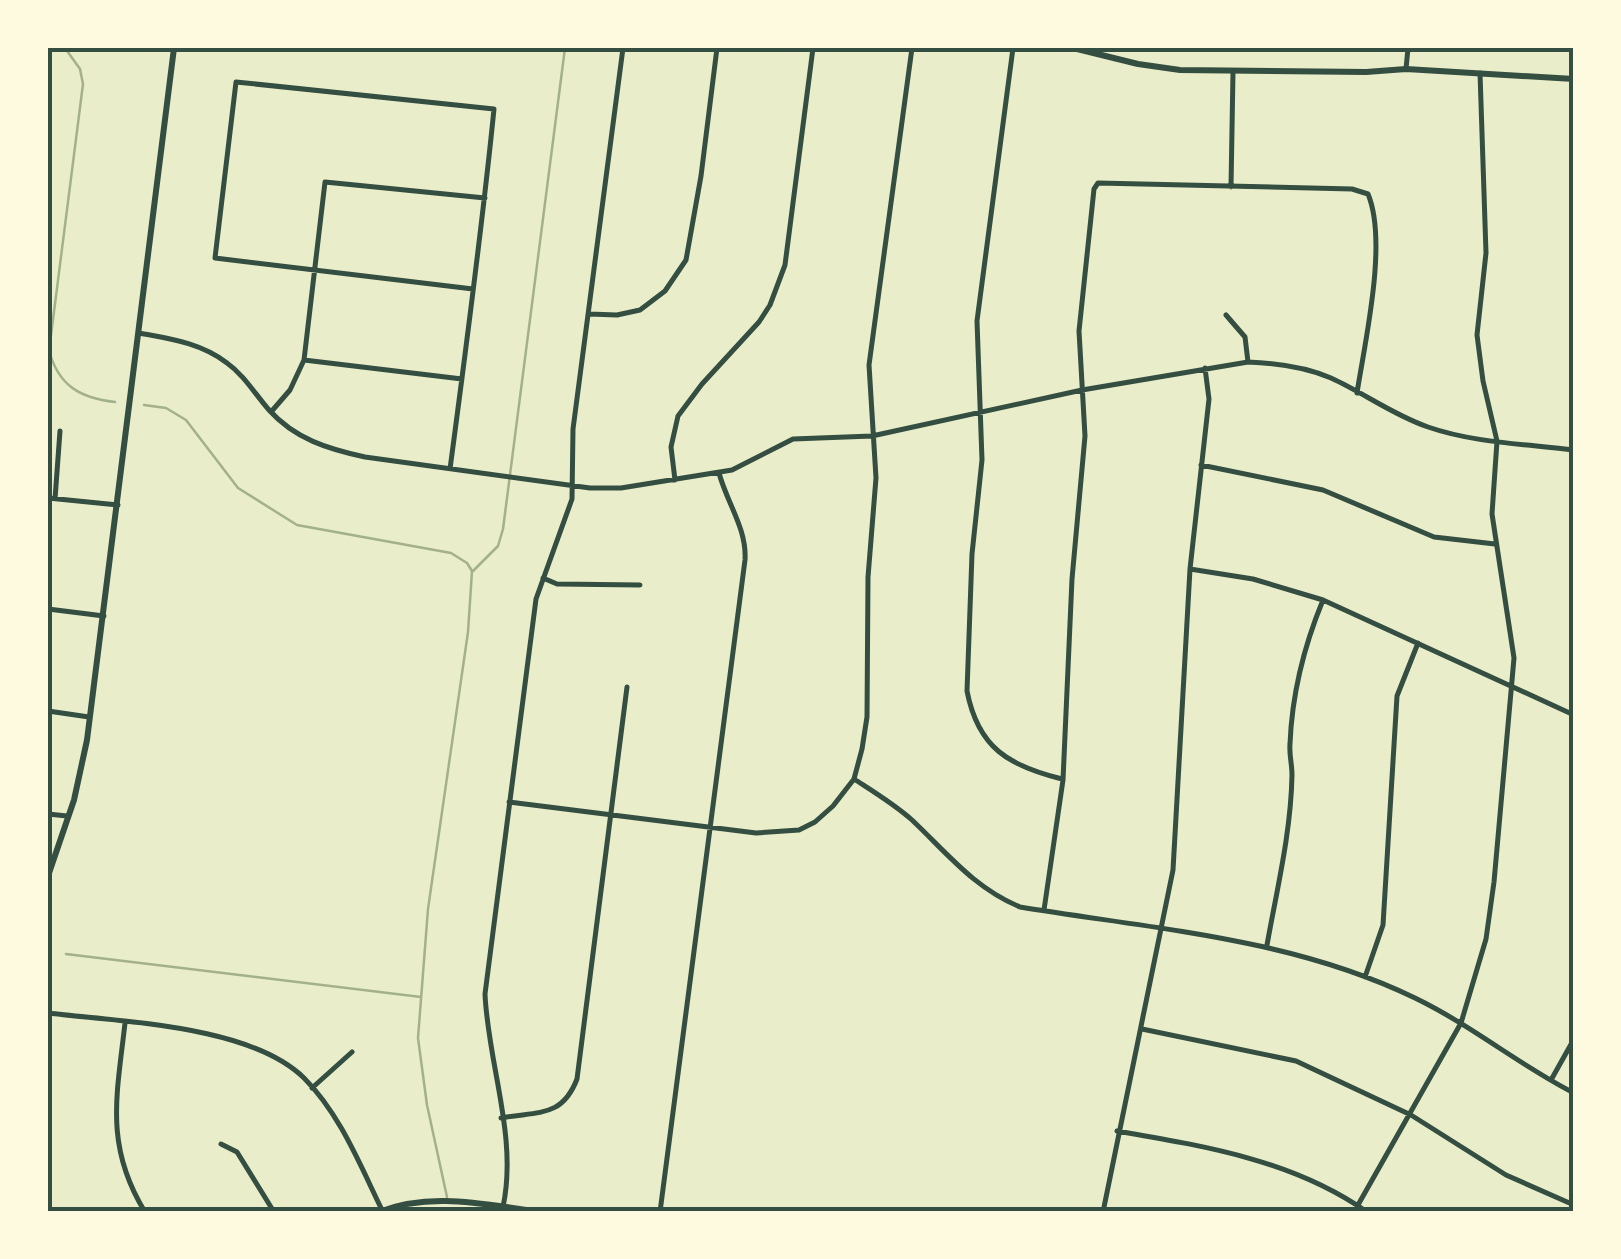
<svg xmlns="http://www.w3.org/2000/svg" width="1621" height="1259" font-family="'Asap Condensed',sans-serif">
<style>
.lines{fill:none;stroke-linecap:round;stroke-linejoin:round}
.stream{stroke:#a3b18a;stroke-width:2.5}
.minor{stroke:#344e41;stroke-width:5}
.tertiary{stroke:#344e41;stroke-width:6}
.secondary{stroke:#344e41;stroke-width:6}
.neatline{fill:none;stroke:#344e41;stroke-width:4}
</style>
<rect width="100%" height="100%" fill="#e9edc9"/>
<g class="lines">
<!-- stream -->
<path class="stream" d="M65,48L80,69L83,84L49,351C59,386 80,398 115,402
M144,405L166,408L186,420L238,488L297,525L451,553L467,563L472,571L468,632L428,909L418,1038L427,1105L447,1197
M473,571L498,546L503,529L565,48
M66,954L421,997"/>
<!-- minor -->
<path class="minor" d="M1013,48L977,321L982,460L972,554L967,691C978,748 1009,766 1062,779
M1406,69L1408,48
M1231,187L1233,72
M589,314L617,315L640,310L665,291L686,260L701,176L717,48
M1226,315L1245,337L1248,362
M139,333C171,339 201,343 227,363C244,375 255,394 269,410C295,439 328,449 365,457L590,488H621L732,470L793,439L872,436L1082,390L1248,362C1275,363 1306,367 1331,378C1364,393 1393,415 1428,427C1474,443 1526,444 1574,450
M304,360L462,379
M271,412L290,390L304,360L325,182L485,198
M1201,465L1323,490L1434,537L1495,544
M450,469C466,349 482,229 494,109L236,82L215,258L473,289
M675,480L671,447L678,416L702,384L759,322L770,305L785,265L813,48
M48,498L118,505
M55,499L60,431
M1190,569L1253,579L1323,600L1574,715
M543,578L557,584L640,585
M48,609L104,616
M48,711L89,717
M854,779C874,792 894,804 912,820C947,853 974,888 1020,907C1154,929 1292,938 1415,998C1471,1025 1519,1065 1574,1093
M509,802L756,833L799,830L815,822L833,806L854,779L862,749L867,717L868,577L876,478L869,365L912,48
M48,814L67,816
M1044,910L1063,780L1072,579L1085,436L1079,331L1094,189L1098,183L1352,189L1368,194C1388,242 1365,341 1357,393
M1267,945C1277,889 1291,832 1292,775C1292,764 1289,754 1290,744C1292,693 1304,646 1323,600
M1365,977L1383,925L1397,696L1418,643
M48,1013C121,1022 250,1025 304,1078C340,1114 360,1165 382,1210
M125,1023C117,1095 104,1145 145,1212
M1142,1029L1296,1061L1411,1115L1506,1175L1574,1205
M1551,1080L1574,1039
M312,1088L352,1052
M501,1118C538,1111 562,1118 577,1079L627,687
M1117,1131C1204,1146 1293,1160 1367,1212
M221,1144L237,1152L274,1212
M503,1207C518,1137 488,1064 485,994L536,599L572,499L573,429L623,48
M660,1212L745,560C747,529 727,503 719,473
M1103,1212L1173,870L1190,569L1209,399L1205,368
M1354,1212L1461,1023L1486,939L1494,882L1514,658L1492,514L1497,441L1483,381L1477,335L1486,253L1480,73"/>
<!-- tertiary -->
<path class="tertiary" d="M48,876L74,800L87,740L174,48
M379,1212C431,1191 487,1205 541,1212"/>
<!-- secondary -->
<path class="secondary" d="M1073,48L1138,64L1180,70L1366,72L1406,69L1574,79"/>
</g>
<!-- border -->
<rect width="1621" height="1259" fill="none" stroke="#fefae0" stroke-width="100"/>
<rect x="50" y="50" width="1521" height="1159" class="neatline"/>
</svg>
